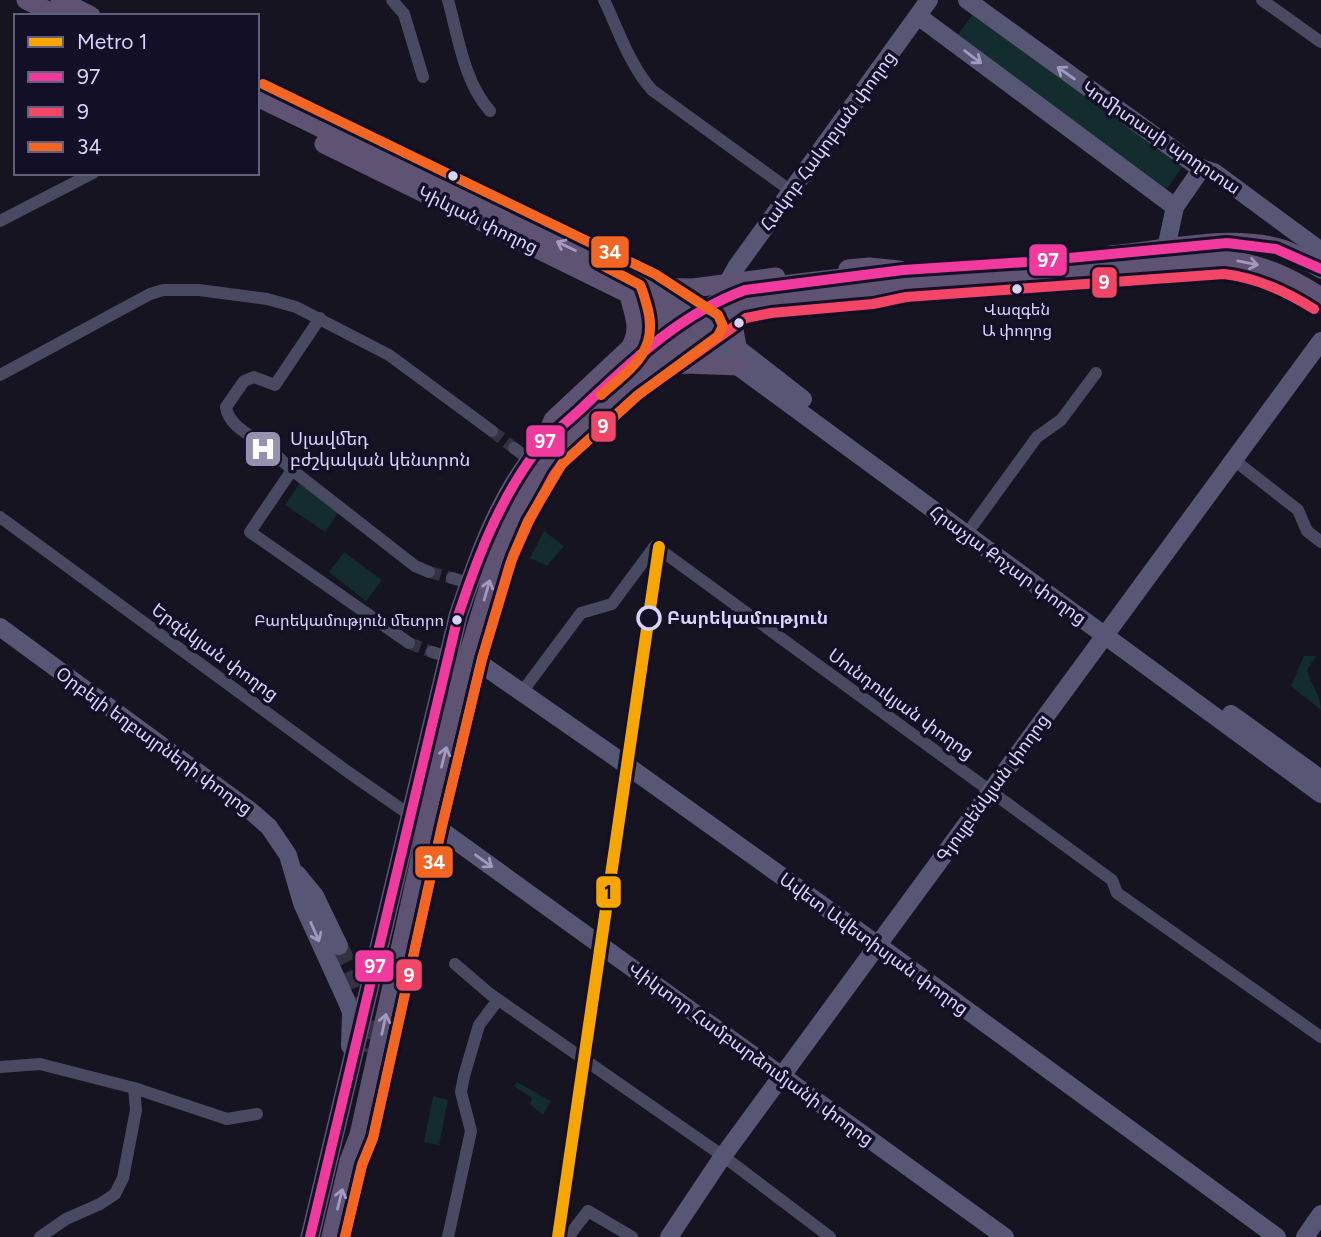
<svg xmlns="http://www.w3.org/2000/svg" width="1321" height="1237" font-family="Figtree,'Noto Sans Armenian',sans-serif">
<style>
.green{fill:#132c2d}
.lines{fill:none;stroke-linecap:round;stroke-linejoin:round}
.street-tunnel{stroke:#333142;stroke-width:12;stroke-dasharray:12 6;stroke-linecap:butt}
.secondary-tunnel{stroke:#333142;stroke-width:18;stroke-dasharray:18 9;stroke-linecap:butt}
.street{stroke:#4a4962;stroke-width:12}
.secondary{stroke:#575674;stroke-width:18}
.primary{stroke:#5e5373;stroke-width:19}
.primary-bridge{stroke:#5e5373;stroke-width:19}
.bus-1-casing{stroke:#130f26;stroke-width:16}
.bus-2-casing{stroke:#130f26;stroke-width:16}
.bus-3-casing{stroke:#130f26;stroke-width:16}
.bus-1{stroke:#f13a9d;stroke-width:10}
.bus-2{stroke:#f34667;stroke-width:10}
.bus-3{stroke:#f26522;stroke-width:10}
.metro-1-casing{stroke:#130f26;stroke-width:18}
.metro-1{stroke:#f7a600;stroke-width:12}
.oneway{stroke:#9e9bc0}
.oneway2{stroke:#a29ac0}
.bus-dot{fill:#d9d4ff;stroke:#130f26;stroke-width:2.5}
.stop-dot{fill:#130f26;stroke:#d9d4ff;stroke-width:3.5}
.labels{text-anchor:middle;dominant-baseline:central;stroke-width:7;stroke-linejoin:round;paint-order:stroke}
.bus-label{font-size:16px;fill:#d9d4ff;stroke:#130f26}
.street-label{font-size:18px;fill:#d9d4ff;stroke:#130f26}
.poi-label{font-size:18px;fill:#d9d4ff;stroke:#130f26;text-anchor:start}
.stop-label{font-size:18px;font-weight:bold;fill:#d9d4ff;stroke:#130f26;text-anchor:start}
.line-badge{stroke:#130f26;stroke-width:2.5}
.badge-label{font-size:19px;text-anchor:middle;font-weight:bold;fill:#fff}
.pale-badge-label{font-size:19px;text-anchor:middle;font-weight:bold;fill:#111}
</style>
<rect width="100%" height="100%" fill="#161421"/>
<!-- green -->
<path class="green" d="M975,11L1184,165L1165,191L956,37Z
M300,483L340,510L325,532L285,505Z
M544,531L564,546L547,566L530,558Z
M344,552L382,580L366,601L329,572Z
M1304,656H1316L1307,670C1311,685 1321,695 1321,710L1291,686Z
M517,1082L551,1101L543,1115L530,1104L532,1098L514,1086Z
M433,1096L448,1100L439,1145L424,1142Z"/>
<g class="lines">
<!-- street-tunnel -->
<path class="street-tunnel" d="M492,431L514,448
M429,572L452,578
M409,643L432,652"/>
<!-- secondary-tunnel -->
<path class="secondary-tunnel" d="M339,946C359,988 369,1004 368,1052"/>
<!-- street -->
<path class="street" d="M392,0L404,14L423,77
M448,0C458,36 464,82 490,111
M604,0C618,29 630,66 652,90L791,191
M1262,0L1321,42
M0,221L93,173
M0,375L150,294L163,290H199L267,299L296,307L389,355L492,431
M264,445C250,435 228,425 226,407L244,381L254,377L275,385L320,318
M514,448L530,460
M271,450L292,470
M1234,460L1298,510L1307,531L1321,542
M0,517L348,772L410,815
M973,525L1037,437L1061,420L1096,373
M452,578L469,583
M409,643L250,532L292,470L415,566L429,572
M432,652L448,657
M522,692L581,613L612,604L655,546L1112,880L1117,893L1321,1037
M455,964L490,994L723,1156L830,1237
M0,1067L40,1064L134,1088L227,1119L257,1114
M40,1237L66,1219L100,1204L115,1194L123,1178L136,1110L134,1088
M448,1237L471,1131L461,1092L464,1076L479,1025L498,1000
M568,1237L588,1211L632,1237"/>
<!-- secondary -->
<path class="secondary" d="M967,0L1198,167L1214,172L1321,251
M918,16L1175,207
M1166,248L1175,207L1202,168
M728,282L737,266L929,0
M709,326L803,399
M695,335L1321,794
M0,627L252,812L269,827L288,855L302,903L347,1002L351,1012L350,1046
M468,655L622,762L878,945L1277,1237
M1231,714L1321,779
M415,817L438,828L1005,1237
M297,874L315,896L339,946
M669,1237L723,1156L1321,341
M1305,1237L1321,1214"/>
<!-- primary -->
<path class="primary" d="M26,0L58,16
M60,0L91,16
M257,97L649,287L709,326
M324,144L629,294L695,335
M1111,255C1167,250 1228,233 1283,249C1296,253 1309,262 1321,269
M848,269L869,267L899,270
M868,282L904,283L1224,260C1261,263 1290,277 1321,297
M653,287L693,288L776,277
M629,294C633,315 642,328 630,348
M737,346L734,330L740,305
M655,367L685,364L739,366
M546,437L553,420L630,348L678,313
M551,455L629,384L740,305L769,299L883,288
M310,1237L458,616C476,563 496,505 530,460C539,448 550,438 560,428
M331,1237L349,1161L359,1135L428,823L469,652L497,559L516,515L558,442"/>
<!-- primary-bridge -->
<path class="primary-bridge" d="M560,428L646,351L697,314L724,299L756,288L867,275"/>
<!-- bus-1 casing -->
<g class="bus-1-casing">
<path id="bus-1" d="M310,1237L458,616C476,562 496,508 529,461C543,440 564,425 582,408C632,361 680,314 745,290L903,270L1027,262L1227,243L1276,249L1321,269"/>
</g>
<!-- bus-2 casing -->
<g class="bus-2-casing">
<path id="bus-2" d="M345,1237L362,1165L373,1138L442,826L482,659L510,564L529,521L554,475L562,464L638,395L746,318L771,313L873,304L906,297L1224,274C1257,278 1285,291 1314,309"/>
</g>
<!-- bus-3 casing -->
<g class="bus-3-casing">
<path id="bus-3" d="M263,84L655,274L718,315L723,326L718,336L638,395L562,464L528,521L513,556L482,659L442,826L373,1138L362,1165L345,1237
M598,263L640,285C643,291 645,299 647,306C660,351 631,368 601,395"/>
</g>
<!-- bus-1 -->
<use href="#bus-1" class="bus-1"/>
<!-- bus-2 -->
<use href="#bus-2" class="bus-2"/>
<!-- bus-3 -->
<use href="#bus-3" class="bus-3"/>
<!-- metro-1 casing -->
<g class="metro-1-casing">
<path id="metro-1" d="M558,1237L659,547"/>
</g>
<!-- metro-1 -->
<use href="#metro-1" class="metro-1"/>
</g>
<!-- one-way arrows -->
<defs><path id="oneway-shaft" d="M-6 0H5M1.5-3L5.5 0L1.5 3" fill="none" stroke-width="1.6" stroke-linecap="round" stroke-linejoin="round" transform="scale(1.75)"/></defs>
<g class="oneway">
<use href="#oneway-shaft" transform="translate(973 57) rotate(37)"/>
<use href="#oneway-shaft" transform="translate(1066 73) rotate(-145)"/>
<use href="#oneway-shaft" transform="translate(484 861) rotate(36)"/>
<use href="#oneway-shaft" transform="translate(315 932) rotate(66)"/>
</g>
<g class="oneway2">
<use href="#oneway-shaft" transform="translate(566 246) rotate(-154)"/>
<use href="#oneway-shaft" transform="translate(1248 263) rotate(11)"/>
<use href="#oneway-shaft" transform="translate(487 590) rotate(-74)"/>
<use href="#oneway-shaft" transform="translate(444 757) rotate(-76)"/>
<use href="#oneway-shaft" transform="translate(384 1024) rotate(-78)"/>
<use href="#oneway-shaft" transform="translate(340 1199) rotate(-76)"/>
</g>
<!-- icons -->
<defs>
<g id="hospital-square" transform="scale(2.0125)"><rect x="-9" y="-9" width="18" height="18" rx="4" fill="#9591b1" stroke="#130f26"/><path d="M-5-5h3v3.5h4V-5h3V5h-3V1.5h-4V5h-3Z" fill="#fff"/></g>
</defs>
<g fill-rule="evenodd">
<use href="#hospital-square" x="263" y="449"/>
</g>
<!-- markers -->
<g class="bus-dot">
<circle cx="453" cy="176" r="6"/>
<circle cx="1017" cy="289" r="6"/>
<circle cx="739" cy="323" r="6"/>
<circle cx="457" cy="620" r="6"/>
</g>
<circle class="stop-dot" cx="649" cy="618" r="11"/>
<g class="labels">
<!-- bus labels -->
<g class="bus-label">
<text x="1017" y="309">Վազգեն<tspan x="1017" dy="21">Ա փողոց</tspan></text>
<text x="444" y="620" text-anchor="end">Բարեկամություն մետրո</text>
</g>
<!-- street labels -->
<g class="street-label">
<text transform="translate(1161 138) rotate(34)">Կոմիտասի պողոտա</text>
<text transform="translate(828 141) rotate(-54)">Հակոբ Հակոբյան փողոց</text>
<text transform="translate(478 220) rotate(26)">Կիևյան փողոց</text>
<text transform="translate(1008 565) rotate(36)">Հրաչյա Քոչար փողոց</text>
<text transform="translate(215 652) rotate(36)">Երզնկյան փողոց</text>
<text transform="translate(901 704) rotate(36)">Սունդուկյան փողոց</text>
<text transform="translate(154 741) rotate(36)">Օրբելի եղբայրների փողոց</text>
<text transform="translate(993 788) rotate(-54)">Գյուլբենկյան փողոց</text>
<text transform="translate(874 944) rotate(36)">Ավետ Ավետիսյան փողոց</text>
<text transform="translate(751 1054) rotate(36)">Վիկտոր Համբարձումյանի փողոց</text>
</g>
<!-- poi labels -->
<g class="poi-label">
<text x="290" y="439">Սլավմեդ<tspan x="290" dy="21">բժշկական կենտրոն</tspan></text>
</g>
<!-- stop labels -->
<g class="stop-label">
<text x="667" y="618">Բարեկամություն</text>
</g>
</g>
<g class="line-badge">
<rect x="590" y="235" width="40" height="34" rx="7" fill="#f26522"/>
<rect x="1028" y="243" width="40" height="34" rx="7" fill="#f13a9d"/>
<rect x="1091" y="266" width="27" height="33" rx="7" fill="#f34667"/>
<rect x="590" y="410" width="27" height="33" rx="7" fill="#f34667"/>
<rect x="525" y="424" width="41" height="34" rx="7" fill="#f13a9d"/>
<rect x="414" y="845" width="40" height="34" rx="7" fill="#f26522"/>
<rect x="595" y="875" width="27" height="34" rx="7" fill="#f7a600"/>
<rect x="354" y="949" width="41" height="34" rx="7" fill="#f13a9d"/>
<rect x="395" y="958" width="28" height="34" rx="7" fill="#f34667"/>
</g>
<g class="badge-label">
<text x="610" y="259">34</text>
<text x="1048" y="267">97</text>
<text x="1104" y="289">9</text>
<text x="603" y="433">9</text>
<text x="545" y="448">97</text>
<text x="434" y="869">34</text>
<text x="375" y="973">97</text>
<text x="409" y="982">9</text>
</g>
<g class="pale-badge-label">
<text x="608" y="899">1</text>
</g>
<!-- legend -->
<rect x="14" y="14" width="245" height="161" fill="#130f26" stroke="#625e7d" stroke-width="2"/>
<rect x="28" y="37" width="35" height="10" fill="#f7a600" stroke="#625e7d" stroke-width="2"/>
<text x="77" y="49" font-size="21" fill="#d9d4ff">Metro 1</text>
<rect x="28" y="72" width="35" height="10" fill="#f13a9d" stroke="#625e7d" stroke-width="2"/>
<text x="77" y="84" font-size="21" fill="#d9d4ff">97</text>
<rect x="28" y="107" width="35" height="10" fill="#f34667" stroke="#625e7d" stroke-width="2"/>
<text x="77" y="119" font-size="21" fill="#d9d4ff">9</text>
<rect x="28" y="142" width="35" height="10" fill="#f26522" stroke="#625e7d" stroke-width="2"/>
<text x="77" y="154" font-size="21" fill="#d9d4ff">34</text>
</svg>
